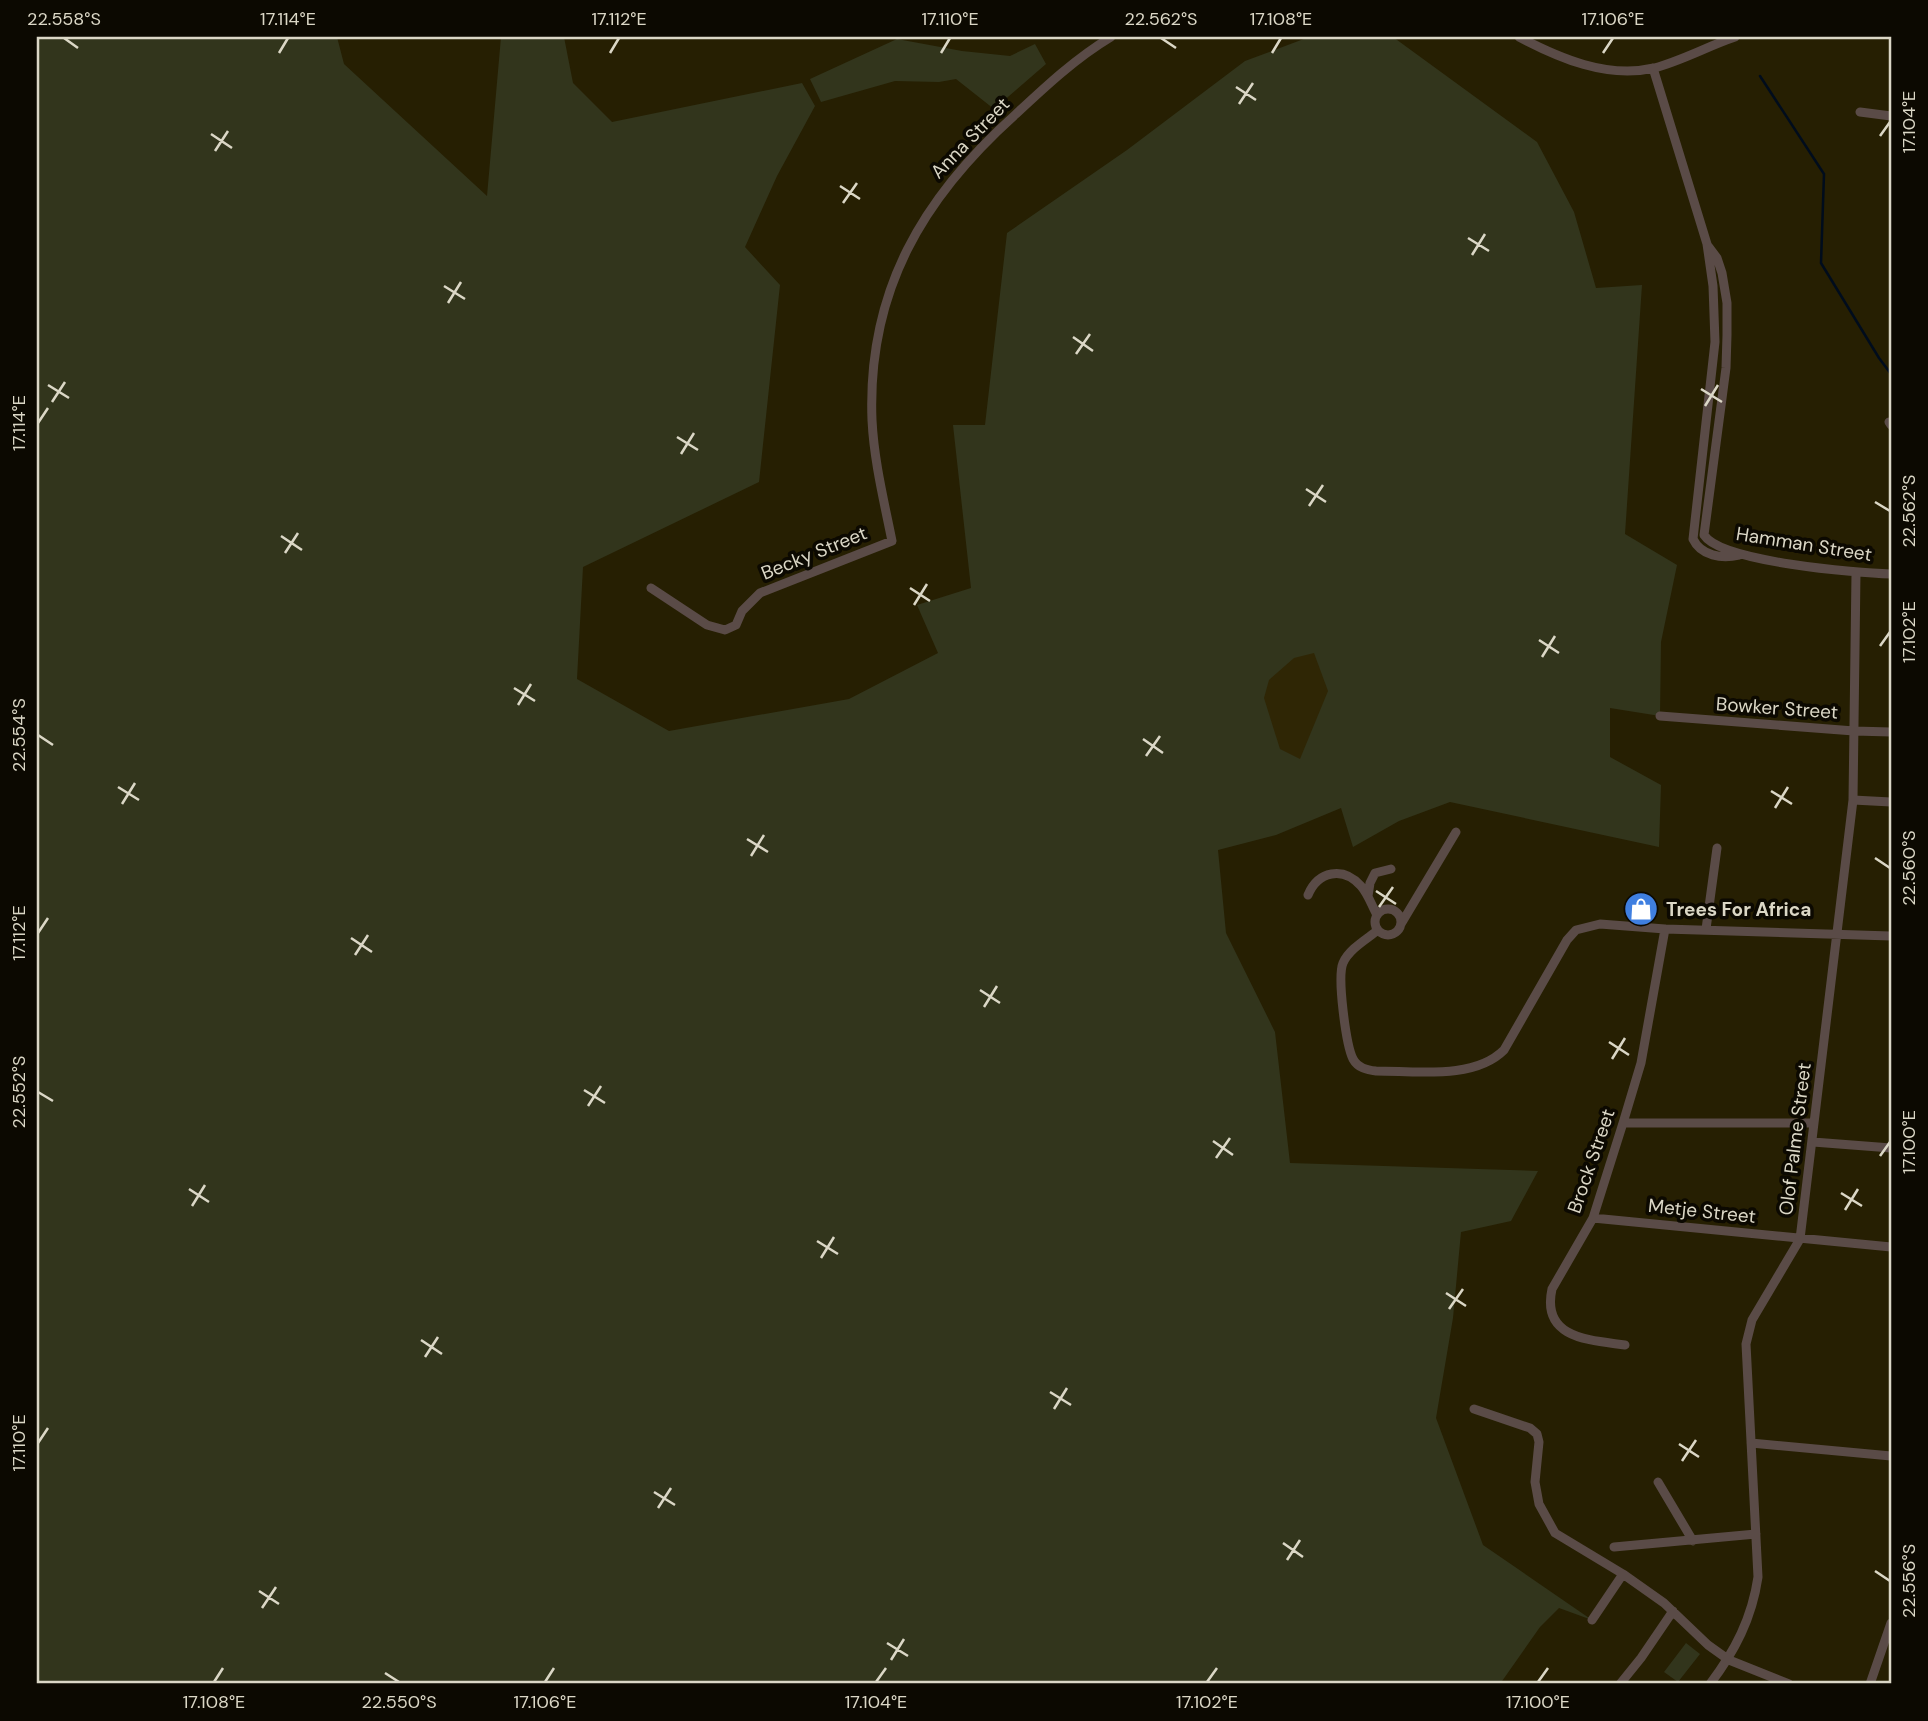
<svg xmlns="http://www.w3.org/2000/svg" width="1928" height="1721" font-family="'DM Sans',sans-serif">
<style>
.green{fill:#32351c}
.sand{fill:#2f2605}
.lines{fill:none;stroke-linecap:round;stroke-linejoin:round}
.stream{stroke:#000c1c;stroke-width:2.5}
.minor{stroke:#5a4b47;stroke-width:9}
.ticks{fill:none;stroke:#dbd7c6;stroke-width:2.5}
.labels{text-anchor:middle;dominant-baseline:central;stroke-width:7;stroke-linejoin:round;paint-order:stroke}
.street-label{font-size:19px;fill:#dbd7c6;stroke:#0c0901}
.poi-label{font-size:19px;font-weight:bold;fill:#dbd7c6;stroke:#0c0901;text-anchor:start}
.neatline{fill:none;stroke:#dbd7c6;stroke-width:2.5}
.ticks-label{font-size:18px;text-anchor:middle;fill:#dbd7c6}
</style>
<rect width="100%" height="100%" fill="#261f02"/>
<!-- green -->
<path class="green" d="M37,37H337L344,64L487,196L501,37H564L573,83L612,122L802,83L815,106L777,176L745,247L780,285L759,482L583,567L577,679L669,731L849,699L938,653L917,605L971,588L953,425H985L1007,233L1127,150L1245,61L1309,37H1393L1537,142L1574,212L1596,288L1642,285L1625,534L1677,565L1661,642L1660,716L1610,708V757L1661,785L1659,847L1450,802L1399,821L1353,847L1341,808L1276,835L1218,850L1226,933L1275,1032L1290,1163L1538,1171L1511,1221L1461,1232L1453,1318L1436,1418L1483,1545L1592,1620L1559,1608L1540,1627L1500,1684H37Z
M897,39L962,51L1010,56L1035,44L1046,64L994,109L956,79L939,82L895,81L821,102L810,79Z
M1686,1643L1700,1654L1678,1682L1664,1672Z"/>
<!-- sand -->
<path class="sand" d="M1314,653L1328,691L1300,759L1280,749L1264,698L1269,680L1294,658Z"/>
<g class="lines">
<!-- stream -->
<path class="stream" d="M1760,76L1824,174L1821,263L1879,358L1891,374"/>
<!-- minor -->
<path class="minor" d="M1519,37C1559,58 1607,79 1654,68C1681,61 1708,46 1735,37
M1653,68L1707,244L1713,286L1715,342L1693,539C1701,556 1722,559 1739,555
M1860,112L1891,116
M1708,246L1717,258L1722,273L1727,303V335L1726,368L1704,535C1721,562 1857,573 1891,574
M1889,422L1891,425
M651,588L707,625L725,630L736,625L742,611L760,593L892,541C884,501 874,461 872,420C867,291 923,197 1016,114C1046,86 1076,58 1111,37
M1660,716L1854,731L1891,732
M1853,800L1891,802
M1308,895C1318,871 1343,866 1361,886C1368,894 1372,906 1377,915
M1368,896L1370,883L1375,873L1391,869
M1375 922a13 13 0 1 1 26 0a13 13 0 1 1-26 0Z
M1401,924L1456,832
M1706,929L1717,848
M1378,930C1367,939 1349,949 1343,963C1337,977 1346,1045 1353,1059C1358,1068 1367,1070 1376,1071C1416,1071 1474,1080 1504,1050L1567,940L1576,930L1600,924L1665,929L1891,936
M1623,1123H1814
M1813,1142L1891,1148
M1593,1218L1891,1247
M1625,1345C1590,1340 1541,1339 1552,1289L1593,1218L1623,1123L1641,1063L1665,929
M1474,1409L1530,1428L1537,1434L1539,1442L1535,1482L1539,1504L1555,1533L1623,1574L1664,1603L1708,1645L1729,1660L1789,1684
M1751,1443L1891,1456
M1658,1482L1693,1541
M1614,1547L1756,1534
M1592,1620L1623,1574
M1620,1684L1641,1658L1673,1611
M1710,1684C1735,1651 1752,1618 1758,1577L1746,1344L1752,1320L1800,1239L1853,800L1856,573
M1870,1684L1891,1623"/>
</g>
<!-- ticks -->
<path class="ticks" d="M64,38L78,48M1161,38L1176,48M279,53L288,38M610,53L619,38M941,53L950,38M1272,53L1281,38M1603,53L1613,38M1236,87L1256,100M1239,104L1253,83M211,134L232,148M1880,136L1890,122M215,151L228,131M840,186L860,199M843,203L857,183M1468,238L1489,251M1472,255L1485,234M444,286L465,299M448,303L461,282M1073,337L1093,351M1076,354L1090,334M48,385L69,398M1701,389L1722,402M52,402L65,382M1705,406L1718,385M38,423L48,408M677,437L698,450M681,454L694,433M1306,489L1326,502M1875,502L1890,511M1309,506L1323,485M281,536L302,550M285,553L298,533M910,588L930,601M914,605L927,584M1539,640L1559,653M1880,646L1890,632M1542,657L1555,636M514,688L535,701M518,705L531,684M38,735L53,745M1143,739L1163,753M1146,756L1160,736M118,787L139,800M1771,791L1792,804M122,804L135,783M1775,808L1788,787M747,839L768,852M751,856L764,835M1875,858L1890,868M1376,891L1396,904M1379,907L1393,887M38,933L48,918M351,938L372,952M355,955L368,935M980,990L1000,1003M984,1007L997,986M1609,1042L1629,1055M1612,1059L1625,1038M584,1090L605,1103M38,1092L53,1101M588,1106L601,1086M1213,1141L1233,1155M1880,1156L1890,1142M1216,1158L1230,1138M189,1189L209,1202M1841,1193L1862,1206M192,1206L205,1185M1845,1210L1858,1189M817,1241L838,1254M821,1258L834,1237M1446,1293L1466,1306M1449,1309L1463,1289M421,1340L442,1354M425,1357L438,1337M1050,1392L1071,1405M1054,1409L1067,1388M38,1443L48,1428M1679,1444L1699,1457M1682,1461L1696,1440M654,1492L675,1505M658,1508L671,1488M1283,1543L1303,1557M1287,1560L1300,1540M1875,1571L1890,1581M259,1591L279,1604M262,1608L276,1587M887,1643L908,1656M891,1660L904,1639M385,1673L399,1682M214,1682L223,1668M545,1682L554,1668M876,1682L886,1668M1207,1682L1217,1668M1538,1682L1548,1668"/>
<!-- icons -->
<defs>
<g id="shop-disc" transform="scale(1.75)"><circle r="9.5" fill="#3f7fe0" stroke="#0c0901"/><path d="M-5-2.5h2.3a2.7 3.5 0 0 1 5.4 0H5L5.5 6h-11ZM-1.5-2.5h3a1.5 2.3 0 0 0-3 0Z" fill="#fff"/></g>
</defs>
<g fill-rule="evenodd">
<use href="#shop-disc" x="1641" y="909"/>
</g>
<g class="labels">
<!-- street labels -->
<g class="street-label">
<text transform="translate(970 138) rotate(-46)">Anna Street</text>
<text transform="translate(1804 544) rotate(9)">Hamman Street</text>
<text transform="translate(814 553) rotate(-22)">Becky Street</text>
<text transform="translate(1777 708) rotate(4)">Bowker Street</text>
<text transform="translate(1795 1139) rotate(-83)">Olof Palme Street</text>
<text transform="translate(1591 1161) rotate(-71)">Brock Street</text>
<text transform="translate(1702 1211) rotate(6)">Metje Street</text>
</g>
<!-- poi labels -->
<g class="poi-label">
<text x="1666" y="909">Trees For Africa</text>
</g>
</g>
<!-- border -->
<rect width="1928" height="1721" fill="none" stroke="#0c0901" stroke-width="77"/>
<rect x="38" y="38" width="1852" height="1644" class="neatline"/>
<g class="ticks-label">
<text x="64" y="25">22.558°S</text>
<text x="288" y="25">17.114°E</text>
<text x="619" y="25">17.112°E</text>
<text x="950" y="25">17.110°E</text>
<text x="1161" y="25">22.562°S</text>
<text x="1281" y="25">17.108°E</text>
<text x="1613" y="25">17.106°E</text>
<text transform="translate(1909 122) rotate(-90)" y="6">17.104°E</text>
<text transform="translate(19 423) rotate(-90)" y="6">17.114°E</text>
<text transform="translate(1909 511) rotate(-90)" y="6">22.562°S</text>
<text transform="translate(1909 632) rotate(-90)" y="6">17.102°E</text>
<text transform="translate(19 735) rotate(-90)" y="6">22.554°S</text>
<text transform="translate(1909 868) rotate(-90)" y="6">22.560°S</text>
<text transform="translate(19 933) rotate(-90)" y="6">17.112°E</text>
<text transform="translate(19 1092) rotate(-90)" y="6">22.552°S</text>
<text transform="translate(1909 1142) rotate(-90)" y="6">17.100°E</text>
<text transform="translate(19 1443) rotate(-90)" y="6">17.110°E</text>
<text transform="translate(1909 1581) rotate(-90)" y="6">22.556°S</text>
<text x="214" y="1708">17.108°E</text>
<text x="399" y="1708">22.550°S</text>
<text x="545" y="1708">17.106°E</text>
<text x="876" y="1708">17.104°E</text>
<text x="1207" y="1708">17.102°E</text>
<text x="1538" y="1708">17.100°E</text>
</g>
</svg>
